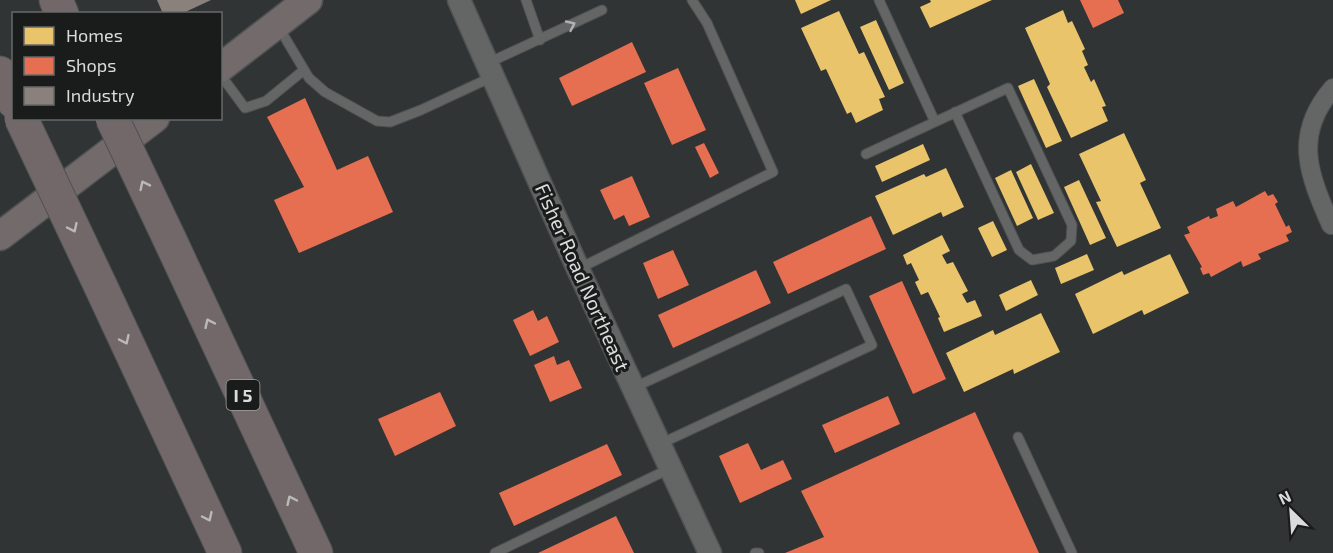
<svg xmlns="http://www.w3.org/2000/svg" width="1333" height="553" font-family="'Exo 2',sans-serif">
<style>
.homes{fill:#e9c46a}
.shops{fill:#e76f51}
.industry{fill:#8a817c}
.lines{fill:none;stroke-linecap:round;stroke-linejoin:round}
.service-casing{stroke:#4f5252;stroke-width:11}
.minor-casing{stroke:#4f5252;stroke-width:20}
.tertiary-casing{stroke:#4f5252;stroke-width:25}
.primary-casing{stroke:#4f5252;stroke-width:31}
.motorway-casing{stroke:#4f5252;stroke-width:35}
.service{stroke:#646666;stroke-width:9}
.minor{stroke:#646666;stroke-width:18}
.tertiary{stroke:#646666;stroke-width:22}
.primary{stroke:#726a6b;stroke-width:28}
.motorway{stroke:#726869;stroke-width:33}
.motorway-bridge-casing{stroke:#4f5252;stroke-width:35;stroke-linecap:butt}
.motorway-bridge{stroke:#726869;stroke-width:33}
.oneway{stroke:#b0b3b3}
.oneway2{stroke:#bab9ba}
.labels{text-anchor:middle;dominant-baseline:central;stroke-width:6;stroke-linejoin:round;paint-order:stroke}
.shield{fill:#1a1c1c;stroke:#a0a2a2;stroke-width:1.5}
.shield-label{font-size:18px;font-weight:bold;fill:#d9dcdc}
.street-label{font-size:20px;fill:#d9dcdc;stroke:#1a1c1c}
</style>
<rect width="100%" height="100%" fill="#313434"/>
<!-- homes -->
<path class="homes" d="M795,0H831L801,14Z
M930,0H992L930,28L920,7L931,2Z
M1063,10L1068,23L1072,21L1085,49L1082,51L1088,65L1084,67L1091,82L1094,79L1106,106L1102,107L1108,121L1071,138L1047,87L1050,84L1025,28Z
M839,11L859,54L864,52L885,97L879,99L883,110L856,123L851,112L847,114L826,69L821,71L801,28Z
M876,20L904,83L889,90L860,27Z
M1034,79L1062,141L1046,148L1018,86Z
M1124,133L1146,180L1140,183L1161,228L1117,247L1096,202L1101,201L1079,154Z
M923,144L930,160L882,182L875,166Z
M1031,164L1054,213L1038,220L1016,172Z
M946,168L964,207L943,217L941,212L893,235L875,196L924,174L926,177Z
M1011,170L1033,218L1017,226L995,178Z
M1079,180L1106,238L1090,245L1064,187Z
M993,221L1007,250L992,257L978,228Z
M942,235L950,251L942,255L947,264L953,262L968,291L962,294L967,303L975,300L982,316L944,332L938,318L940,317L928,292L921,295L915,282L919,280L911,263L907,265L903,255Z
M1087,254L1094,270L1061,284L1055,268Z
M1170,254L1189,293L1144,315L1142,310L1093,334L1075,294L1122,271L1124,275Z
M1031,280L1038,295L1006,311L999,295Z
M1041,313L1060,352L1014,374L1013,369L964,392L946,353L993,330L995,335Z"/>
<!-- shops -->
<path class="shops" d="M1080,0H1118L1124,13L1093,28Z
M632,42L646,72L572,106L559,78Z
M678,68L706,130L672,145L644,83Z
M305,98L337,170L368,156L393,212L299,253L274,200L304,187L267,117Z
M704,143L719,173L710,178L695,147Z
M632,176L650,217L629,226L624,215L614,220L600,190Z
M1265,191L1268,196L1273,194L1278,202L1275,204L1286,227L1289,225L1292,232L1286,235L1289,241L1258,254L1261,259L1243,267L1241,261L1211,277L1209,273L1203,275L1200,268L1202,267L1184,235L1190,233L1187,227L1209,216L1210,219L1218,216L1216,209L1233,201L1236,207Z
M871,216L886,249L788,294L773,262Z
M673,250L689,285L658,299L643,263Z
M756,270L771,303L673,348L658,315Z
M902,281L946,379L913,394L869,296Z
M533,310L538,321L547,316L559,342L530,356L513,320Z
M554,356L557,365L569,360L582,388L550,402L534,365Z
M440,392L456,426L395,456L378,419Z
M888,396L900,424L835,453L822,425Z
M975,412L1039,553H785L824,537L801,491Z
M748,443L761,470L783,460L792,479L740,503L719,456Z
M607,444L622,475L514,526L499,493Z
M616,516L634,553H538Z"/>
<!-- industry -->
<path class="industry" d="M157,0H211L181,14H163Z"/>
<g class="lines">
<!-- service casing -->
<g class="service-casing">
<path id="service" d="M526,0L540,40
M879,0L935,122
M278,26L309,78L325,92L377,121L390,122L421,110L494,76
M488,63L602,10
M220,74L245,108L266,101L304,70
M866,154L1008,88L1072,225L1071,241L1054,256L1032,260L1019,250L955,112
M578,269L773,172L707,23L692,0
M635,387L846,289L872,345L660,444
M1018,437L1072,553
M495,553L671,468
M755,553H759"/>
</g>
<!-- minor casing -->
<g class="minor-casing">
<path id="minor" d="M1331,225C1309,175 1292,135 1333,88"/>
</g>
<!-- tertiary casing -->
<g class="tertiary-casing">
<path id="tertiary" d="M459,0L578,269L710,553"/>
</g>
<!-- primary casing -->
<g class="primary-casing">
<path id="primary" d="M220,68L308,0
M0,236L155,118"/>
</g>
<!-- motorway casing -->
<g class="motorway-casing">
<path id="motorway" d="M56,0L62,14
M0,73L14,102
M169,238L316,553
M101,287L225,553"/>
</g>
<!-- service -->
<use href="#service" class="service"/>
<!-- minor -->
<use href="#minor" class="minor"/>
<!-- tertiary -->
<use href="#tertiary" class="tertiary"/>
<!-- primary -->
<use href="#primary" class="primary"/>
<!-- motorway -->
<use href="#motorway" class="motorway"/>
<!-- motorway-bridge casing -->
<g class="motorway-bridge-casing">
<path id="motorway-bridge" d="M21,118L101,287
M112,118L169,238"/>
</g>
<!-- motorway-bridge -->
<use href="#motorway-bridge" class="motorway-bridge"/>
</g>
<!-- one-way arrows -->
<defs><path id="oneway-chevron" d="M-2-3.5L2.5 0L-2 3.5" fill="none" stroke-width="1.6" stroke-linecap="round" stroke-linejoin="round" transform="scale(1.5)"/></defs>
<use class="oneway" href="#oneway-chevron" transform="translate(571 25) rotate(-25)"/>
<g class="oneway2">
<use href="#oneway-chevron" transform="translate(144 185) rotate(-116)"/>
<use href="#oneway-chevron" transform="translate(73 228) rotate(65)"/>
<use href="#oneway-chevron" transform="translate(209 323) rotate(-115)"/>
<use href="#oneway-chevron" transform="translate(125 340) rotate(65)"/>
<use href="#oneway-chevron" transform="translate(291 500) rotate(-115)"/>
<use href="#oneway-chevron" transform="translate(208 517) rotate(65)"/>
</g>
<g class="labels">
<!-- shield labels -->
<rect class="shield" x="226.5" y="380" width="33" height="30" rx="4.5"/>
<g class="shield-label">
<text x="243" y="395">I 5</text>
</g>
<!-- street labels -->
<g class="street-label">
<text transform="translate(583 277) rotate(66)">Fisher Road Northeast</text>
</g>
</g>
<!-- legend -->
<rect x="12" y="12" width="210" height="108" fill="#1a1c1c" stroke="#666969" stroke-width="1.5"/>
<rect x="24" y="27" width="30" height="18" fill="#e9c46a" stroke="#666969" stroke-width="1.5"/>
<text x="66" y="42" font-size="18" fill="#d9dcdc">Homes</text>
<rect x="24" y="57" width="30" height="18" fill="#e76f51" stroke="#666969" stroke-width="1.5"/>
<text x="66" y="72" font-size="18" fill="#d9dcdc">Shops</text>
<rect x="24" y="87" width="30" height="18" fill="#8a817c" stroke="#666969" stroke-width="1.5"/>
<text x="66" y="102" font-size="18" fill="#d9dcdc">Industry</text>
<!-- north arrow -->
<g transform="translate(1291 511) rotate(335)" stroke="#1a1c1c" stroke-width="4.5" paint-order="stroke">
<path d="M0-4.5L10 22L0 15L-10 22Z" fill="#d9dcdc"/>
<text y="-9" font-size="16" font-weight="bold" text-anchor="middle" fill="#d9dcdc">N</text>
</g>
</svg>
